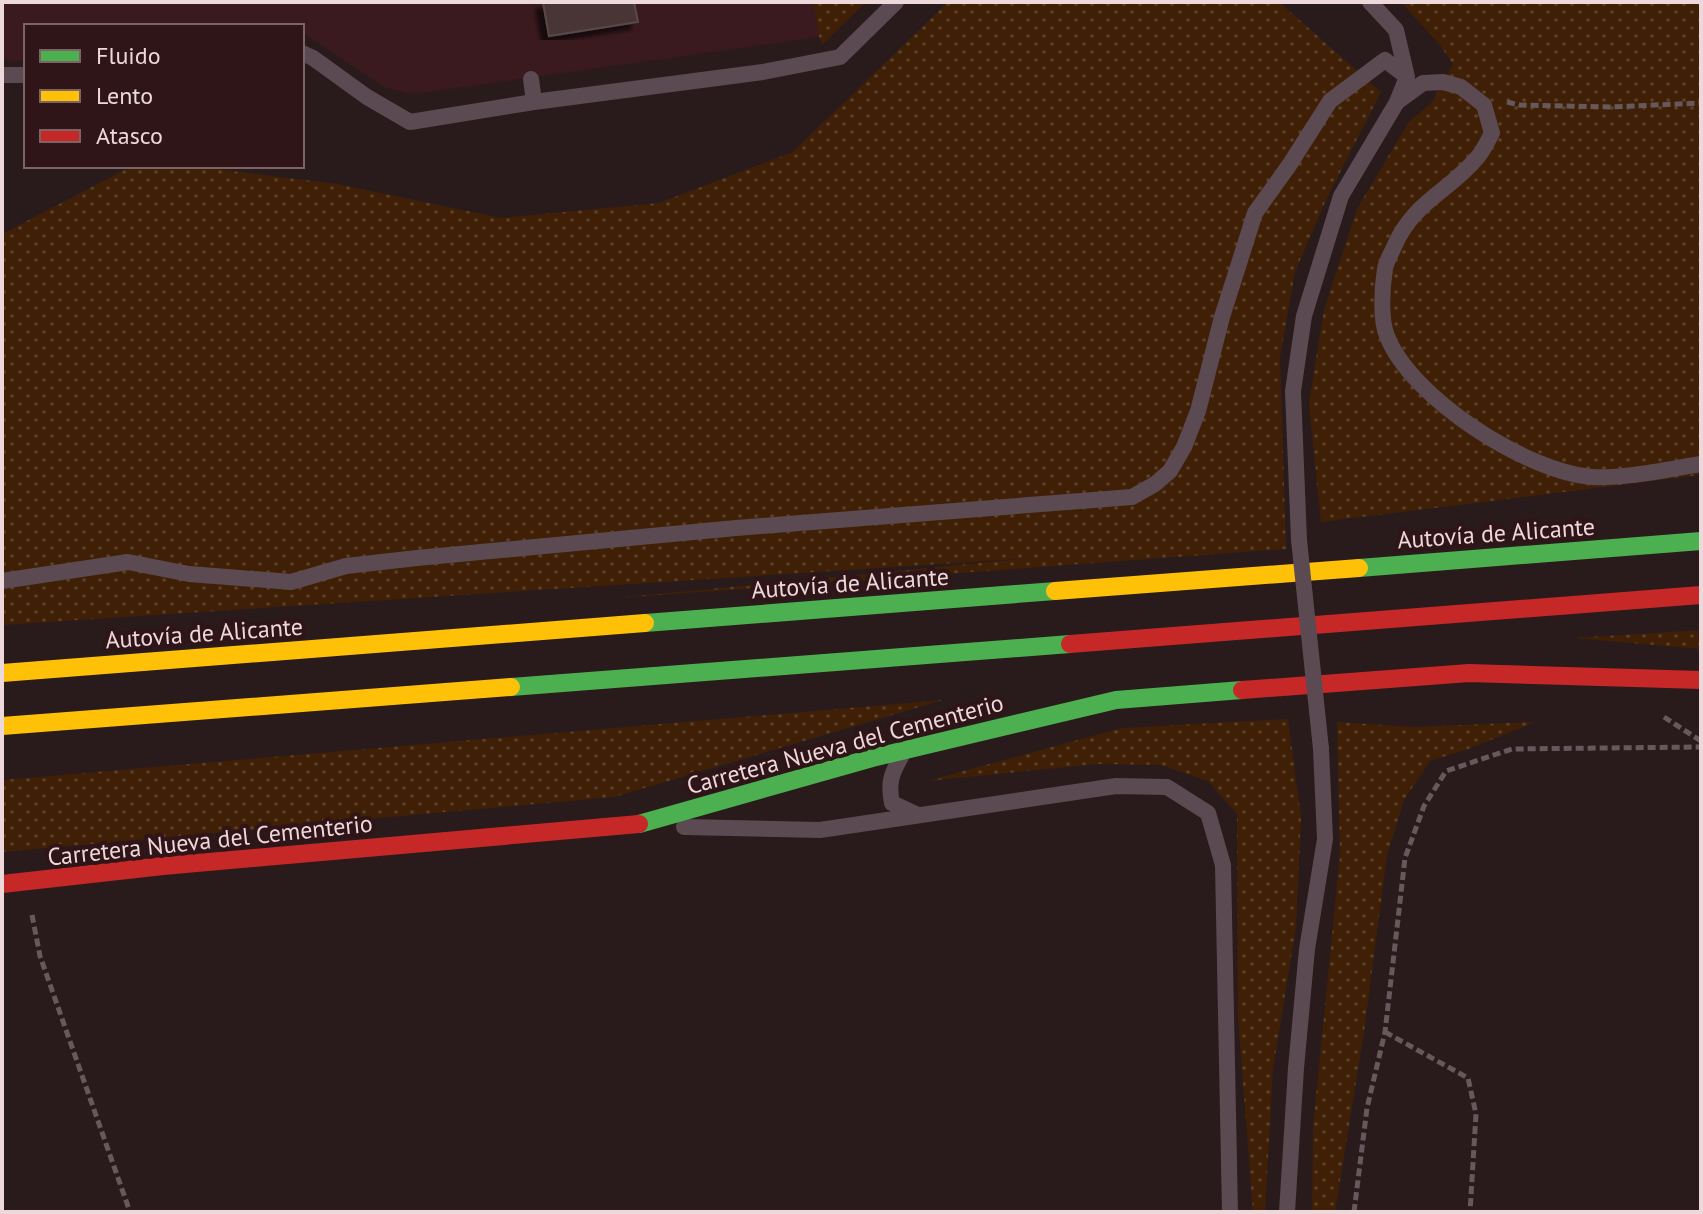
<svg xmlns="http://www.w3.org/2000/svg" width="1703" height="1214" font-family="'PT Sans',sans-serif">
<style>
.built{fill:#3a1a1f}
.grass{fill:url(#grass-dots)}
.building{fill:#493534;stroke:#574a49;stroke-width:2;filter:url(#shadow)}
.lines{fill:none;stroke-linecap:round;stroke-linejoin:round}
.path{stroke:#66585d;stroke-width:5;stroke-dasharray:8 4;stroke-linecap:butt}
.lane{stroke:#5b4a52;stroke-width:16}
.fast{stroke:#4caf50;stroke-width:18}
.slow{stroke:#ffc107;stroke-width:18}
.jam{stroke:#c62828;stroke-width:18}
.lane-bridge{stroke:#5b4a52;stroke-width:16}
.labels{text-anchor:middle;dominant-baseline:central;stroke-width:8;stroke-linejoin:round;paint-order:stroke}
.street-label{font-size:24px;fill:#edd9db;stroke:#2f1418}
</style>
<defs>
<pattern id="grass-dots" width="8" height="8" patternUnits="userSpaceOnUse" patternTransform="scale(2)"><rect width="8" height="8" fill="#3f2006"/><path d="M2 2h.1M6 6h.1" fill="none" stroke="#5b402a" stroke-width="1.8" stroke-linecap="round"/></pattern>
<filter id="shadow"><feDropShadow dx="-7" dy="7" stdDeviation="2" flood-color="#0009"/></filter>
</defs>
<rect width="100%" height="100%" fill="#291a1c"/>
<!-- built -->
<path class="built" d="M2,2H813L819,37L413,94L386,88L302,32V26H26V60L11,62L2,57Z"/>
<!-- grass -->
<path class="grass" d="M813,2H866L823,44L819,37Z
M948,2H1279L1381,92L1326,200L1295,272L1280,357L1286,549L617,598L1032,558L2,625V234L132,166H192L337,184L501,218L659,203L793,152Z
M1401,2H1701V475L1321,522L1309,403L1324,310L1357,209L1408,123L1432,102L1453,64L1439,44Z
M1701,630V649L1573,638Z
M943,700L614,797L2,852V780Z
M1288,719L1301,817L1296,927L1273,1069L1265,1212H1253L1238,1018L1237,814L1208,781L1161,765L1097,764L927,781L1122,728Z
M1337,722L1413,727L1535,722L1468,749L1430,761L1404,800L1387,855L1364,1032L1335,1212H1312L1313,1127L1340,855Z"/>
<!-- building -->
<path class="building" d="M543,2H634L638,22L549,36Z"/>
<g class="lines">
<!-- path -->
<path class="path" d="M1507,102L1519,105L1610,107L1701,103
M1664,717L1701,741
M32,915L40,956L130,1212
M1385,1032L1468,1078L1476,1114L1470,1212
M1354,1212L1367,1108L1385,1032L1405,858L1424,806L1446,771L1512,749L1701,747"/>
<!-- lane -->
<path class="lane" d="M302,53L313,58L367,97L410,122L534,102L763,72L840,57L896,2
M2,75H26
M531,79L534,102
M1397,102L1423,83L1443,82L1461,87L1484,105L1492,133C1487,142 1483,152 1476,159C1447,193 1413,202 1394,247C1391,254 1386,262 1385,269C1382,287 1380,319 1387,336C1411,398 1527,472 1592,477C1624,479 1669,469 1701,464
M1299,540L1293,391L1304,316L1341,196L1397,102L1407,77L1396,30L1370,2
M2,581L128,562L189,574L291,582L346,566L417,558L736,528L1132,497L1155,484L1170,471L1184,447L1198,411L1222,317L1255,213L1290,164L1330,101L1385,60L1407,77
M901,757C891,774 888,784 892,803L918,815
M684,827L820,830L1116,786L1167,787L1208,813L1223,865L1230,1212
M1287,1212L1296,1068L1307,949L1325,839L1321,749"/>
<!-- fast -->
<path class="fast" d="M1359,568L1701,541
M645,623L1055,591
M511,687L1070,644
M639,824L872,758L1116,700L1242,690"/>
<!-- slow -->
<path class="slow" d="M1055,591L1359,568
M2,673L645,623
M2,726L511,687"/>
<!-- jam -->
<path class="jam" d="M1070,644L1701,595
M1242,690L1469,673L1701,680
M2,884L163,866L639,824"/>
<!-- lane-bridge -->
<path class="lane-bridge" d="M1299,540L1321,749"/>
</g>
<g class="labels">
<!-- street labels -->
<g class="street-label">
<text transform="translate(1496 533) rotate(-4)">Autovía de Alicante</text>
<text transform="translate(850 583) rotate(-4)">Autovía de Alicante</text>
<text transform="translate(204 633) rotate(-4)">Autovía de Alicante</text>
<text transform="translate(845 744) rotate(-15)">Carretera Nueva del Cementerio</text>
<text transform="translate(210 840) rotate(-6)">Carretera Nueva del Cementerio</text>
</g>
</g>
<!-- border -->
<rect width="1703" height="1214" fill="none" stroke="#edd9db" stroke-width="8"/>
<!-- legend -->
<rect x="24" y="24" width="280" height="144" fill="#2f1418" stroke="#7b6366" stroke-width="2"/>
<rect x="40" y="50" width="40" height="12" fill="#4caf50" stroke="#7b6366" stroke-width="2"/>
<text x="96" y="64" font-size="24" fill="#edd9db">Fluido</text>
<rect x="40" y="90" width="40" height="12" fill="#ffc107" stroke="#7b6366" stroke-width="2"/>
<text x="96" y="104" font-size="24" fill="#edd9db">Lento</text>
<rect x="40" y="130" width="40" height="12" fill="#c62828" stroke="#7b6366" stroke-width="2"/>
<text x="96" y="144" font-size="24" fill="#edd9db">Atasco</text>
</svg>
